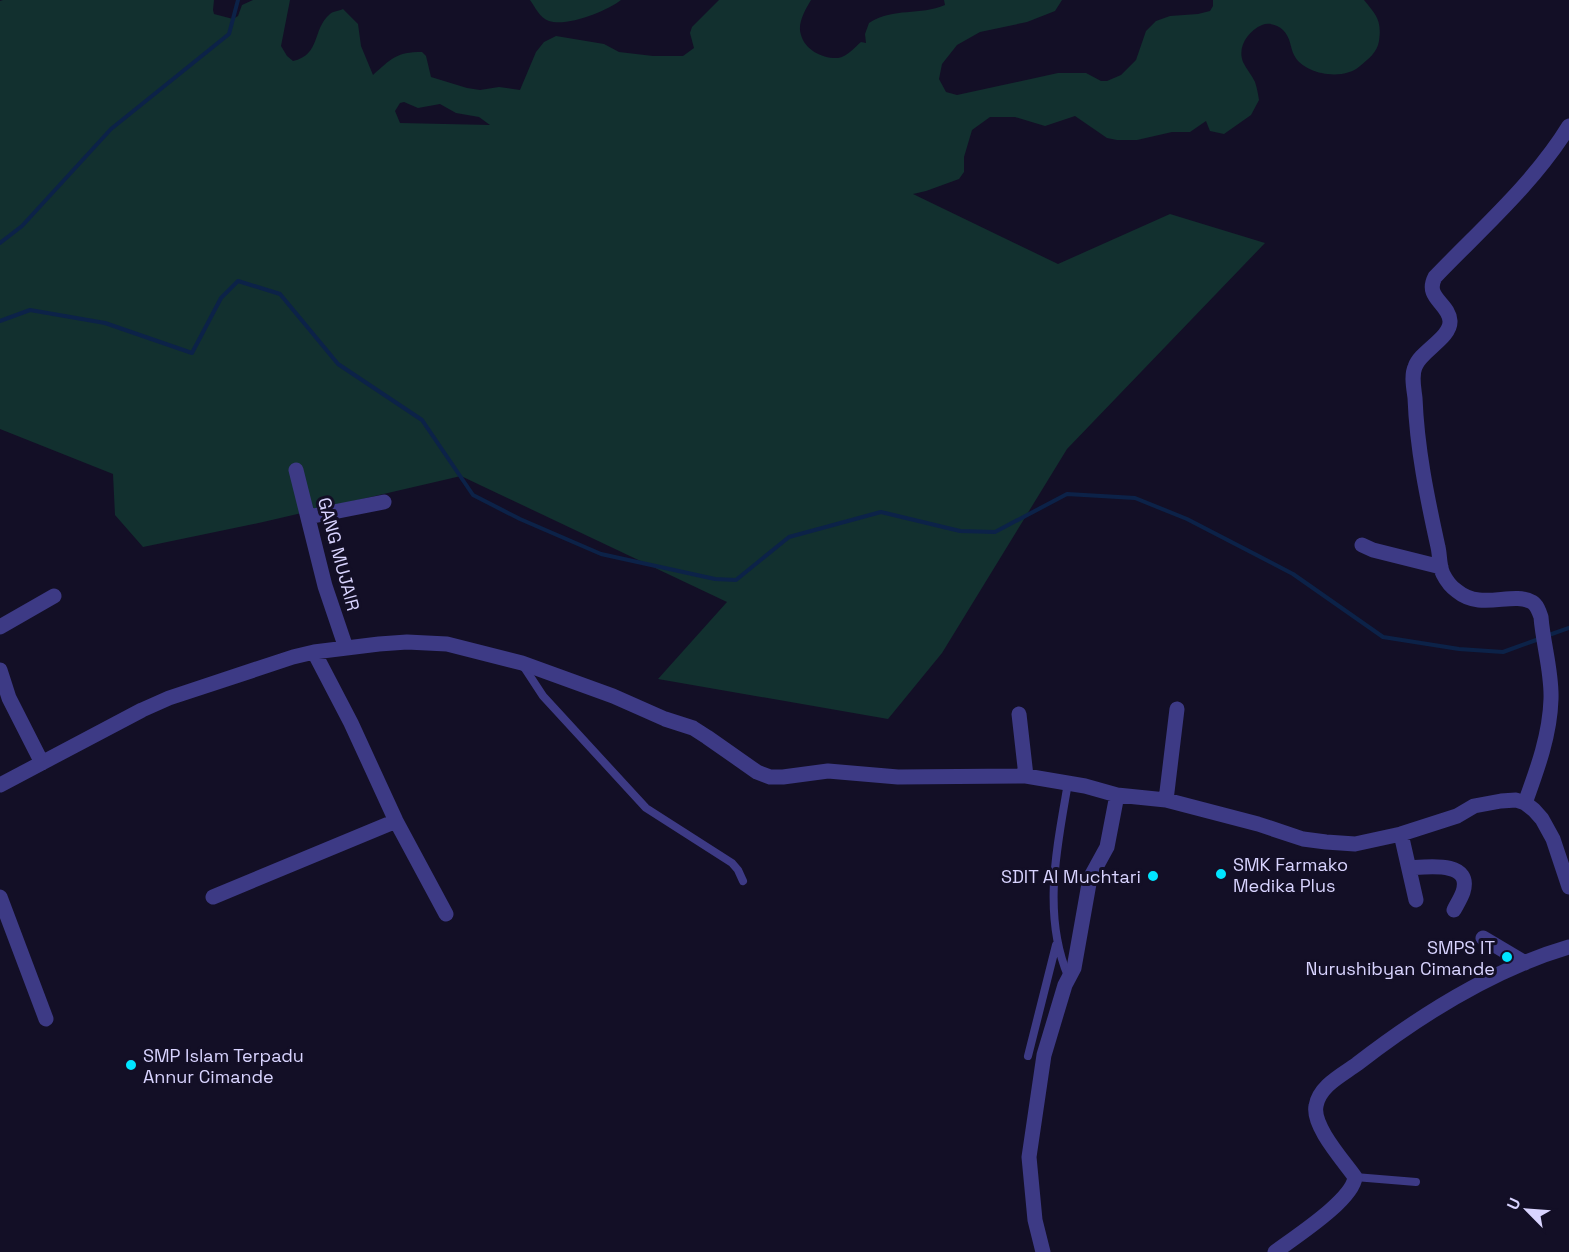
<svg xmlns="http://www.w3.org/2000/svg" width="1569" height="1252" font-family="'Space Grotesk',sans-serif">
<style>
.green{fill:#12302f;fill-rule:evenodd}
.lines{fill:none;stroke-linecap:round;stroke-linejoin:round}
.stream{stroke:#0c2248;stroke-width:4}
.service{stroke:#3d3a85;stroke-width:8}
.minor{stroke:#3d3a85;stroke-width:15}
.poi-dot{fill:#00e5ff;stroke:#130f26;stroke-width:2}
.labels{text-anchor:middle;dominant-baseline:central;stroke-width:6;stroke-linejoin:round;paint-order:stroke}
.street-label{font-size:18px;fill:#d9d4ff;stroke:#130f26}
.poi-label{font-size:18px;fill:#d9d4ff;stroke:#130f26;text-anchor:start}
</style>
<rect width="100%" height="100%" fill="#130f26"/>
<!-- green -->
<path class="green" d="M3,0H214L213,10L214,14L233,19L238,16L242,5L253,0H290L281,46L287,56L293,61C321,55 312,29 330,14C333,11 339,11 343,9L358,24L361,46L373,75C391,59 396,52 422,52L426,56L431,77L467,88L480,90L499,87L520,90L536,52L544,42L556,36L604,44L619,52L653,56H683L694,48L690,33L692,27L719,0H811C805,10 797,24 801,35C805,50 823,59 838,58C847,57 855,47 861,42L866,43L865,34L869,23C894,7 920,16 945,5L944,0H1062L1055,11L1027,22L980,32L957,45L942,64L939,79L946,92L957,95L1058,73H1086L1101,81H1107L1121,75L1136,60L1146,31L1156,21L1170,16L1198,14L1210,11L1213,6V0H1364C1376,15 1382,20 1379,41C1377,53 1368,59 1360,66C1344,81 1304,75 1294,55C1290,47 1291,38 1283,30C1278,25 1269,22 1262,25C1248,31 1237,47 1243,62C1246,69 1252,75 1255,82C1257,88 1258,94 1259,100L1251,115L1224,134L1210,131L1206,121L1190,132H1172L1137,140H1117L1107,138L1075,116L1045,126L1015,117H990L972,130L964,157V172L959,179L926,191L913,194L1058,264L1170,214L1265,243L1067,449L942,653L888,719L658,679L727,602L461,476L263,522L143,547L115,515L113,474L0,429V1ZM404,102L418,108L440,104L456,113L479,117L490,125L400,123L395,111L400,103Z
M530,0H621C607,11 567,27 549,21C540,18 535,7 530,0Z"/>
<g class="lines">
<!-- stream -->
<path class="stream" d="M0,243L22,226L111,129L229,34L238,0
M0,321L30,310L105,323L192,353L221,298L238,281L280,294L338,364L422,420L473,495L520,519L601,554L715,579L736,580L789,537L881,512L960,531L995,532L1067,494L1135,498L1187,519L1293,574L1383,637L1459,649L1503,652L1539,639
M1546,636L1569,628"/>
<!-- service -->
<path class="service" d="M524,667L543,696L646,808L732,863L738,870L743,881
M1068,976C1042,914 1057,847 1068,783
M1028,1056L1056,945
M1355,1177L1416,1182"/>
<!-- minor -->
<path class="minor" d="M296,470L325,586L346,648
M308,517L384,502
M1362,545L1373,550L1441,567
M0,627L54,596
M314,652L351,723L396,821L446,914
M0,670L9,698L42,763
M1019,714L1026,776
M0,785L142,710L169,698L293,657L314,652L379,644L407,642L447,644L522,663L613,696L665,719L693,728L707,737L757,772L770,777H783L828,771L898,777L1026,776L1085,786L1117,795L1166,800L1258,824L1303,839L1326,842L1355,844L1401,834L1457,816L1474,806L1501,801L1516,800L1525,803L1534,810L1542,819L1553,839L1569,887
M1166,800L1177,709
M1525,803C1537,770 1550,735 1551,699C1552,672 1543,644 1541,617C1539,611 1537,605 1532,602C1512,591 1481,611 1457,591C1451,587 1446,580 1443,574C1439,566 1440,555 1438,547C1427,497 1417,449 1415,398C1414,389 1411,376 1415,367C1420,351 1451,338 1450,321C1449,303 1424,298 1435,277C1481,229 1534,183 1569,126
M1401,834L1416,900
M1409,868C1426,867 1473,860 1463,892C1461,898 1457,904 1454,910
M0,897L46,1019
M213,897L396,821
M1483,938L1525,963
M1043,1252L1035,1220L1029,1157L1044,1055L1065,985L1074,968L1090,878L1107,847L1117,795
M1275,1252C1295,1237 1353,1200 1355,1177C1343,1160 1312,1126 1316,1106C1319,1086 1342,1075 1357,1064C1419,1016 1493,969 1569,947"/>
</g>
<!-- markers -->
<g class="poi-dot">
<circle cx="1221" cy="874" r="6"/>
<circle cx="1153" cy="876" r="6"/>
<circle cx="1507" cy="957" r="6"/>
<circle cx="131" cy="1065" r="6"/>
</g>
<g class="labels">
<!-- street labels -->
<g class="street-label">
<text transform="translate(339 554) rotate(75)">GANG MUJAIR</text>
</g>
<!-- poi labels -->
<g class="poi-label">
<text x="1233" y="864">SMK Farmako<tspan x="1233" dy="21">Medika Plus</tspan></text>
<text x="1141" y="876" text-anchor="end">SDIT Al Muchtari</text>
<text x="1495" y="947" text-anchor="end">SMPS IT<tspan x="1495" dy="21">Nurushibyan Cimande</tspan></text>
<text x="143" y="1055">SMP Islam Terpadu<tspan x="143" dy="21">Annur Cimande</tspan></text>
</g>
</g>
<!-- north arrow -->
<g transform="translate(1527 1210) rotate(295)" stroke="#130f26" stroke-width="4.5" paint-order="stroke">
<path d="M0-4.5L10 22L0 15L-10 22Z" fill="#d9d4ff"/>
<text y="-9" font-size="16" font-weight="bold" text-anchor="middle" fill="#d9d4ff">U</text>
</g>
</svg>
